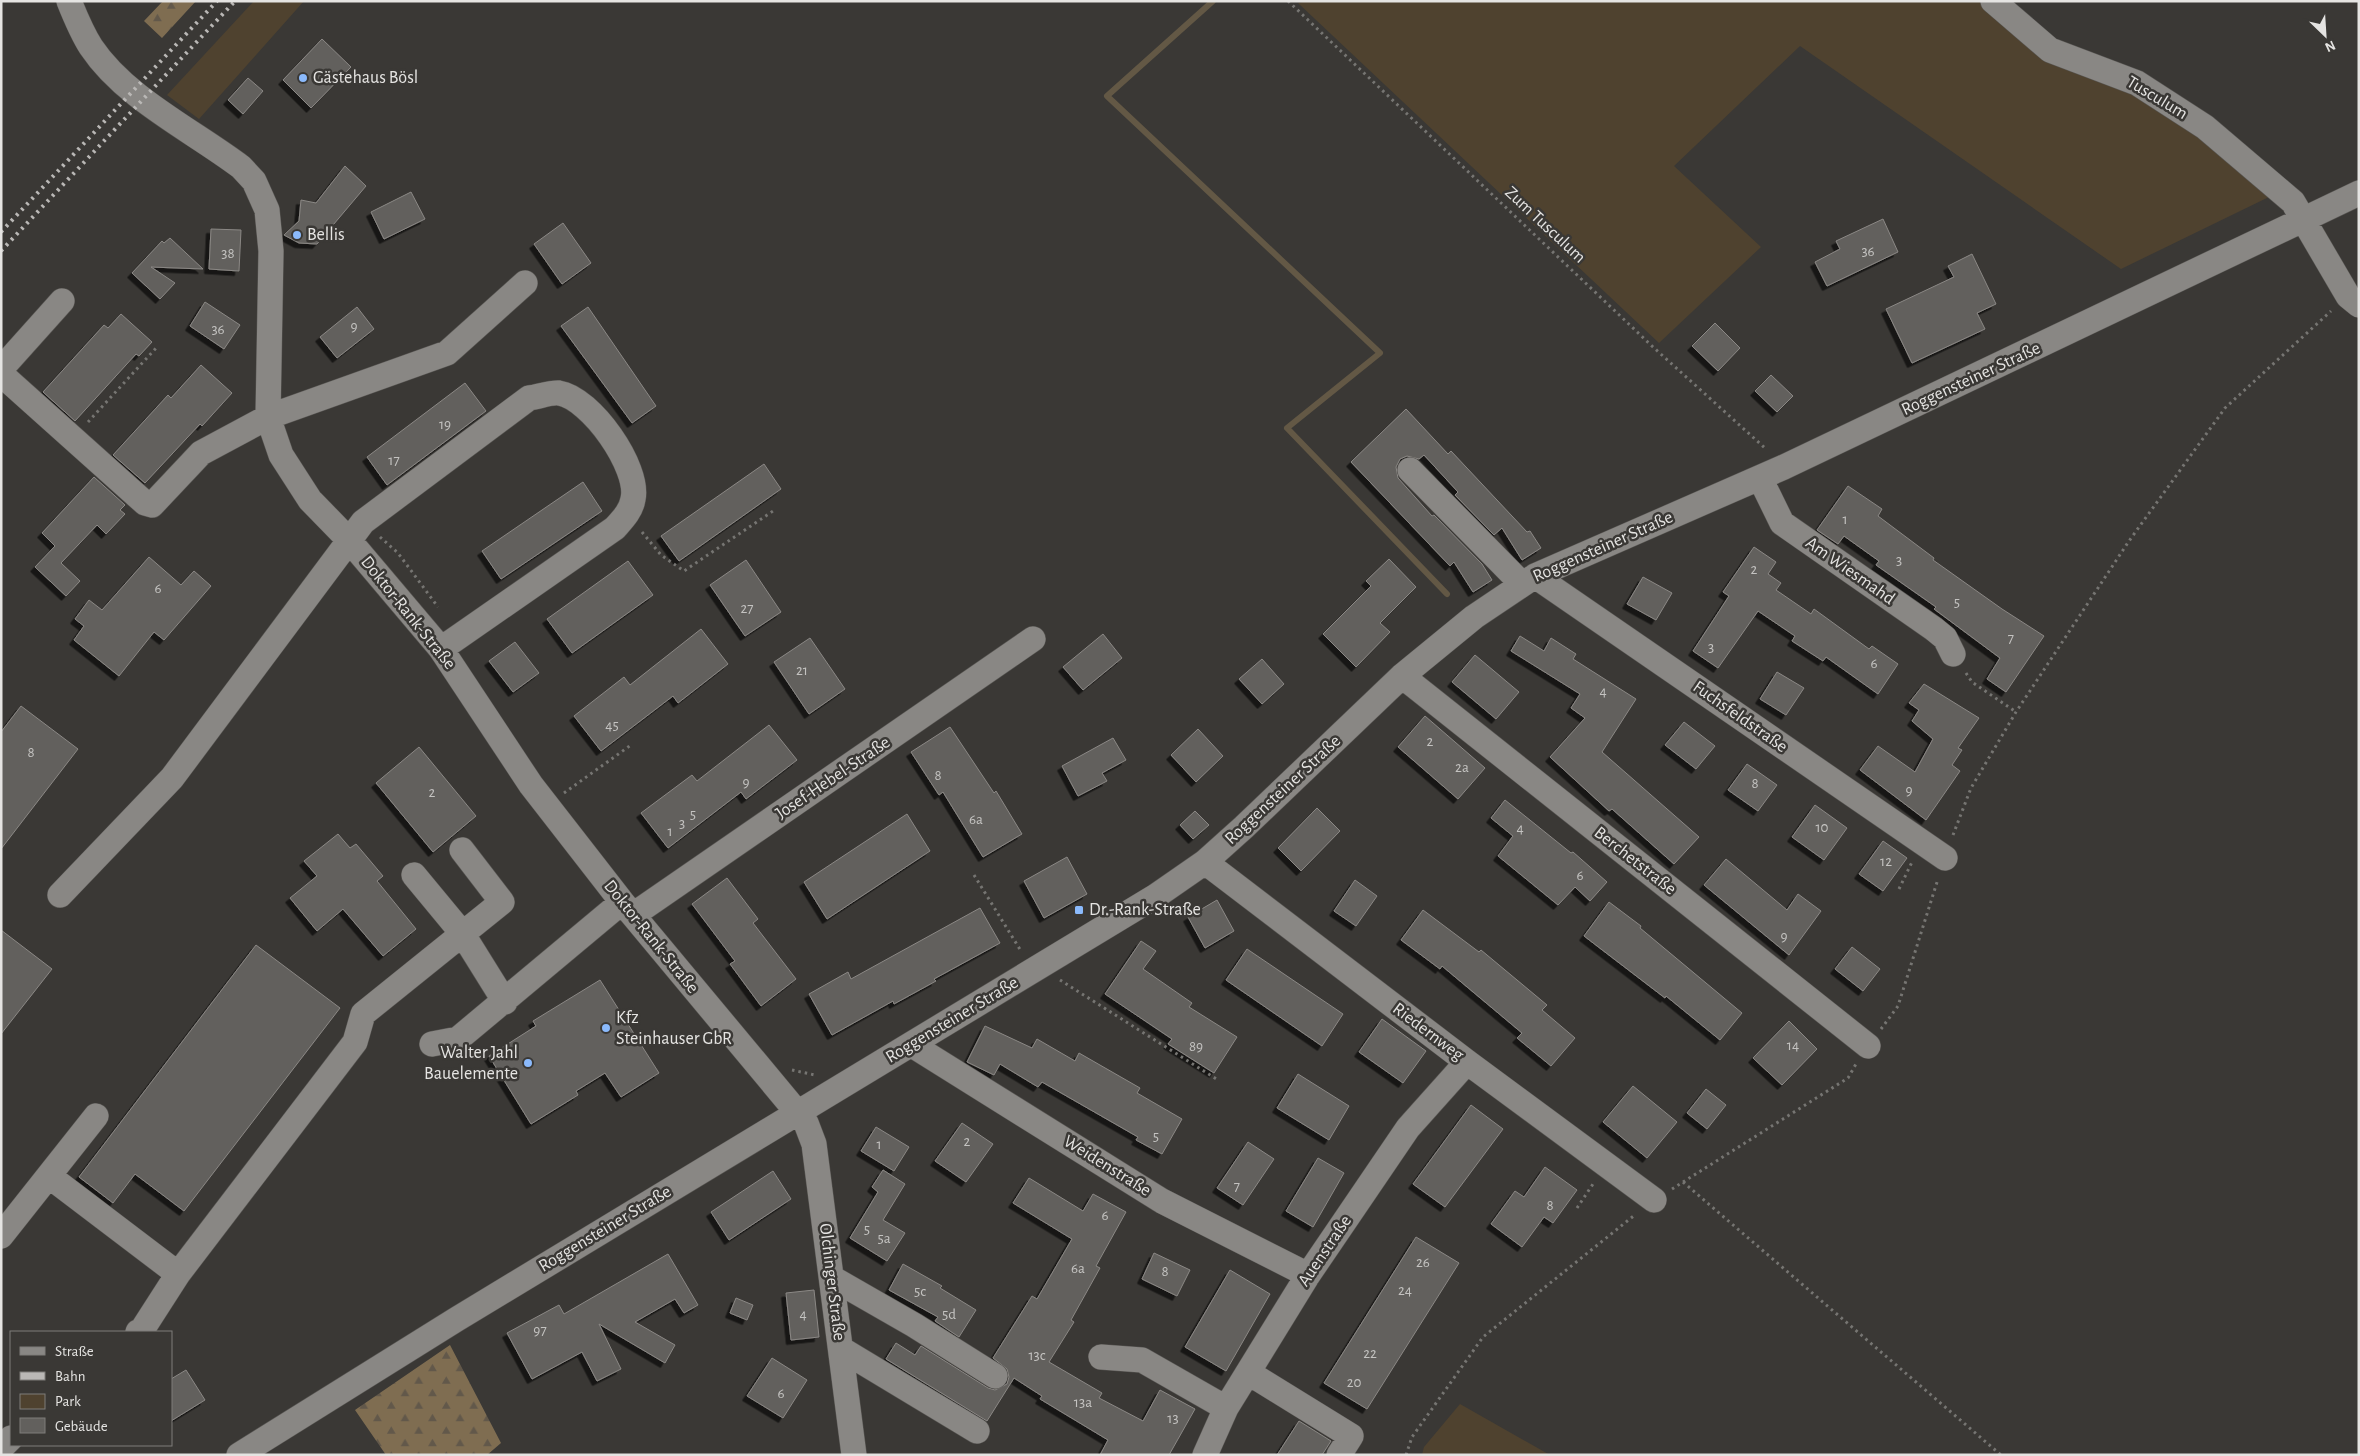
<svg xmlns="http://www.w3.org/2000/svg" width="2360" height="1456" font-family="'Alegreya Sans',sans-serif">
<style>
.green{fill:#4f422f}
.forest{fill:url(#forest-firs)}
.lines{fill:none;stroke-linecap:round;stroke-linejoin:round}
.stream{stroke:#635845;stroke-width:6}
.building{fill:#62605d;stroke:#8b8885;filter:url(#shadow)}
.minor-casing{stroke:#585653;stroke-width:26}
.path{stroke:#767572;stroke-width:3;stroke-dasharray:2.5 4;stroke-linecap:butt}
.minor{stroke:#898784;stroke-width:25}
.rail{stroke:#bab8b6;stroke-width:4;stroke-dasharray:2.5 5;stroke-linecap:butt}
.poi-dot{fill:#8bbafc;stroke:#3a3835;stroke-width:2}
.labels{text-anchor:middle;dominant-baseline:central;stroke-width:5;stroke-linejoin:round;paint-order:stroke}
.number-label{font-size:15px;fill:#c4c3c1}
.poi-label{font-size:18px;fill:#e5e4e2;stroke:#3a3835;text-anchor:start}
.street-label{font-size:18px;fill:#e5e4e2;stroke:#3a3835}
</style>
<defs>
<pattern id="forest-firs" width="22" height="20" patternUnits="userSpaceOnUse" patternTransform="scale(1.25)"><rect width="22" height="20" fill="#7f6d51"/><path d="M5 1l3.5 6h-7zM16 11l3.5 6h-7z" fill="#62584a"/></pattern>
<filter id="shadow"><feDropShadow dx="-4.5" dy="4.5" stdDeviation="0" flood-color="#0009"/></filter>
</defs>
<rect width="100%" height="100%" fill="#3a3835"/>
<!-- green -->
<path class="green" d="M254,1H304L199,119L167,95Z
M1308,1H1981L2133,90L2201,134L2273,195L2121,269L1800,46L1674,166L1761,247L1659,343L1298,3Z
M1460,1404L1550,1455H1422L1424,1447Z"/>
<!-- forest -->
<path class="forest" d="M163,1H196L162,38L144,21Z
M450,1345L501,1443L487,1455H386L355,1410Z"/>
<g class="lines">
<!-- stream -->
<path class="stream" d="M1213,1L1107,96L1380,353L1287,428L1447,594"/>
</g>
<!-- building -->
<path class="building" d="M322,39L351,67L311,108L283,80Z
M248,78L263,91L243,114L228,100Z
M345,166L366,186L317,244L299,243L284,235L299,221L301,200L316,203Z
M411,192L425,219L384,239L371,212Z
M1883,219L1898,252L1827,286L1815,262L1840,249L1836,241Z
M563,223L591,263L562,284L534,244Z
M211,229L241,230L239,271L209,269Z
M170,238L203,269L151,267L175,283L160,299L132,273L162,241L164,243Z
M1972,254L1996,304L1977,313L1985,329L1912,363L1886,309L1954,277L1948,266Z
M205,302L240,325L224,349L190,326Z
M357,307L374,329L337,358L320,337Z
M588,307L656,406L632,423L561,326Z
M121,314L152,342L139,356L136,354L75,421L43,392L104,325L108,328Z
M1715,323L1740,348L1718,371L1692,346Z
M201,365L232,393L202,426L200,424L145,483L113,455L168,395L171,398Z
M1771,375L1793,396L1777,412L1755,391Z
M465,383L486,411L387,485L367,457Z
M1406,409L1448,454L1451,451L1527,532L1530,531L1541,548L1522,560L1502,528L1494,535L1455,495L1458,492L1424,455L1419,459L1407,456L1400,459L1396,467L1398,478L1432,516L1434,515L1482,564L1492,580L1473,592L1454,562L1450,566L1351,462Z
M764,464L781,489L679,561L661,536Z
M94,477L125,505L120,510L125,514L106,534L97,525L61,563L80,581L66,596L35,567L55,546L42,533Z
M583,482L602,511L501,579L482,551Z
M1848,486L1882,509L1878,516L1934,558L1933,560L2002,609L2044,636L2006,692L1987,679L2000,658L1934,609L1936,607L1876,565L1879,561L1844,536L1838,544L1817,530Z
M1754,547L1776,562L1768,574L1781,583L1776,590L1811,614L1814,609L1869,649L1872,646L1898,664L1878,694L1826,657L1823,661L1792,641L1795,636L1758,611L1718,668L1693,651L1729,596L1723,592Z
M149,557L181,585L194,571L211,586L164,640L154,632L119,676L74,640L84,626L75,619L89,600L102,610Z
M1389,559L1416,587L1380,623L1390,632L1356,667L1323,634L1371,586L1366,581Z
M746,560L781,612L745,636L710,585Z
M628,561L653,595L572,653L547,619Z
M1643,577L1672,593L1656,620L1627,604Z
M701,629L728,664L678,703L673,696L601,751L574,716L624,677L630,685Z
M1103,634L1122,658L1083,690L1063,667Z
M1520,636L1544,651L1551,638L1576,654L1573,659L1636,699L1602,752L1699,837L1674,864L1612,809L1609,811L1550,757L1585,718L1571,708L1580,694L1511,651Z
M810,638L845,689L809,714L774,662Z
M515,642L539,673L513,692L489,661Z
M1475,655L1519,692L1496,719L1452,682Z
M1262,659L1284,684L1262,704L1239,679Z
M1777,672L1804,688L1786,715L1760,699Z
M1924,684L1979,718L1958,748L1962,750L1952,765L1960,771L1926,820L1860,770L1878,746L1915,772L1933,739L1912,721L1919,710L1909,703Z
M21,706L78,749L1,849V732Z
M1425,716L1485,768L1458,799L1398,747Z
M1684,722L1715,746L1696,769L1665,745Z
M769,725L797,760L746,799L741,792L668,848L641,813L692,775L697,781Z
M950,727L994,793L996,791L1022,834L983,857L943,792L939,795L911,752Z
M1198,729L1223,756L1196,782L1171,755Z
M1113,738L1126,760L1102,773L1107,781L1078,796L1062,766Z
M419,747L476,816L433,852L376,783Z
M1747,764L1777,785L1758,811L1728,790Z
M1505,800L1571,853L1573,852L1607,882L1590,901L1575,887L1558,905L1498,856L1513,836L1491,818Z
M1815,805L1847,828L1824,860L1792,837Z
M1317,808L1340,831L1301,871L1278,848Z
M1195,811L1209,825L1193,839L1180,825Z
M907,814L930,851L827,919L804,882Z
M338,834L350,848L356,844L383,876L377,881L416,929L383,956L343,909L317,931L290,898L317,876L304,861Z
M1883,841L1907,858L1883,891L1859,874Z
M1067,857L1087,894L1044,918L1024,881Z
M1726,859L1787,910L1798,894L1821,911L1789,955L1704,885Z
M727,878L758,919L753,923L796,979L761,1006L730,964L735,961L692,904Z
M1355,880L1377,896L1356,926L1334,911Z
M1217,900L1234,931L1205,948L1188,917Z
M1609,902L1641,926L1640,928L1742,1013L1720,1040L1666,996L1665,998L1584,936Z
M980,908L1000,943L934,979L936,981L894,1004L893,1001L832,1035L809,994L848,972L851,979Z
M1423,910L1479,952L1481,950L1547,1005L1542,1010L1575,1038L1551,1066L1517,1038L1522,1033L1442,966L1440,969L1401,940Z
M1,930L52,969L1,1034Z
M1141,941L1156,951L1143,969L1192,1003L1189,1007L1237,1037L1214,1073L1168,1044L1172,1039L1105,994Z
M256,945L340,1008L184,1211L135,1174L113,1203L79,1177Z
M1852,947L1880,969L1863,991L1835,969Z
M1247,949L1343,1014L1322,1046L1226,980Z
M600,980L659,1073L621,1097L605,1073L576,1091L578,1095L531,1124L489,1056L536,1026L533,1021Z
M1382,1019L1426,1051L1403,1083L1359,1052Z
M1789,1021L1817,1049L1782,1085L1753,1058Z
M985,1026L1032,1048L1037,1039L1075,1061L1079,1053L1140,1088L1137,1093L1182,1119L1162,1154L1136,1140L1138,1137L1042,1082L1038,1087L1000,1064L994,1075L967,1062Z
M1298,1074L1349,1106L1329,1140L1277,1108Z
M1633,1086L1677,1122L1647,1158L1603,1122Z
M1706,1089L1726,1105L1707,1129L1687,1113Z
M1471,1105L1503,1129L1445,1207L1413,1184Z
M962,1123L993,1144L966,1182L935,1161Z
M876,1127L909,1147L894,1171L861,1151Z
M1248,1142L1274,1159L1243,1205L1217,1188Z
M1318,1158L1344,1173L1313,1227L1286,1211Z
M1545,1167L1577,1190L1553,1223L1544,1217L1522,1247L1491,1224L1515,1191L1524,1197Z
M883,1170L905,1184L883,1220L905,1233L887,1261L850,1238L878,1192L872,1187Z
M773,1171L791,1199L729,1240L711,1212Z
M1029,1178L1083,1211L1093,1194L1126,1212L1096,1266L1100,1268L1071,1320L1074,1322L1049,1362L1102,1393L1099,1398L1143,1421L1160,1390L1195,1409L1169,1455H1100L1108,1440L1040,1399L1042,1396L1014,1378L987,1421L886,1359L896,1343L915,1355L921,1346L988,1388L995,1390L1007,1384L1009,1377L1007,1369L993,1358L1032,1296L1037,1299L1072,1239L1013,1203Z
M1416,1237L1459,1263L1367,1409L1324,1383Z
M1154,1253L1190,1270L1177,1296L1142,1279Z
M668,1254L698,1305L684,1313L675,1299L635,1322L675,1345L665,1363L599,1324L621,1369L597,1381L582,1352L532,1379L507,1333L559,1305L564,1314Z
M903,1264L942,1286L940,1288L976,1310L959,1337L935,1321L938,1317L889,1290Z
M1230,1270L1270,1294L1226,1371L1185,1347Z
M814,1290L819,1337L791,1340L786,1293Z
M736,1298L753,1305L747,1320L730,1313Z
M772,1358L807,1380L783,1418L747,1396Z
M186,1370L205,1400L171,1421V1379Z
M1299,1421L1331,1441L1322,1455H1277Z"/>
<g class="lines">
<!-- minor casing -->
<g class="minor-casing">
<path id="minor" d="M69,1C75,16 82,33 91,47C125,98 192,130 241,167L254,181L267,210L271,251L268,417L281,455L310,500L348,539L441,649L531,785L622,902L806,1123L814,1144L854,1455
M1993,1L2050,50L2137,83L2205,127L2293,202L2348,296L2359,305
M1,369L62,301
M1,374L145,503L152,505L201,453L268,417L447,353L525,283
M1410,470L1522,584
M1760,478L1782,523L1934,629L1945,638L1953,654
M1535,576L1945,858
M1402,676L1868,1046
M1205,862L1467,1062L1654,1200
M414,875L462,933L505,1002
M60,895L172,778L363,522L529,398C538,397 551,392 559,393C591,398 640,468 633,499C631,511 623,519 615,528L441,649
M633,915L1033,639
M432,1044L458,1039L622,902
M912,1045L1162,1201L1308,1275
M49,1176L178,1274
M1,1236L96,1116
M832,1278L914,1325L995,1376
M138,1332L142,1330L178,1274L355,1042L363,1014L502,902L462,850
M841,1349L977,1431
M1101,1357L1142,1360L1226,1408
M1249,1373L1351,1436L1339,1455
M1,1448L11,1438
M239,1455L457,1319L1156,896L1205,862L1244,827L1402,676L1474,617L1535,576L1784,467L2359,193
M1205,1455L1226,1408L1308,1275L1408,1128L1467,1062"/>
</g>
<!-- path -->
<path class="path" d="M1288,1L1653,347L1766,449
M88,422L157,347
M642,532L661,555L684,571L776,509
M380,537L398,553L438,607
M1966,673L1972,682L2016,712
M564,793L631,745
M1953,835L1971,788L2016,712L2129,541L2225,408L2331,311
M974,875L1021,951
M1899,889L1912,862
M1060,980L1218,1080
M1881,1029L1898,1006L1938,879
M792,1070L815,1075
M1683,1182L2001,1455
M1672,1189L1848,1078L1856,1064
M1577,1208L1593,1184
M1406,1455L1412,1437L1483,1337L1636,1214"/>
<!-- minor -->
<use href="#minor" class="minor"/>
<!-- rail -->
<path class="rail" d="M1,232L217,1
M1,251L235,1"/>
</g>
<!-- markers -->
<g class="poi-dot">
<circle cx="303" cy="78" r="5"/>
<circle cx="297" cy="235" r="5"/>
<rect x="1074" y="905" width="10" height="10" rx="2.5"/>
<circle cx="606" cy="1028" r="5"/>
<circle cx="528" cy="1063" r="5"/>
</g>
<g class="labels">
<!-- number labels -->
<g class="number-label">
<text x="1868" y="251">36</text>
<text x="228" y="253">38</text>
<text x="354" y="326">9</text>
<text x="218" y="329">36</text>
<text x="445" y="424">19</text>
<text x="394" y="460">17</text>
<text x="1845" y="519">1</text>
<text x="1899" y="560">3</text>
<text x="1754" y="569">2</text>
<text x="158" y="588">6</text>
<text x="1957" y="602">5</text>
<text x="747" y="608">27</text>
<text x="2011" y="638">7</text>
<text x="1711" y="647">3</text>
<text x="1874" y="663">6</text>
<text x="802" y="670">21</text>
<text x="1603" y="691">4</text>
<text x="612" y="725">45</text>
<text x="1430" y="741">2</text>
<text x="31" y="752">8</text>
<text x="1462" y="767">2a</text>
<text x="938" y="775">8</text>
<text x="746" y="782">9</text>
<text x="1755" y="783">8</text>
<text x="1909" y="790">9</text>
<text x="432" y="792">2</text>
<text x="693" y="814">5</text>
<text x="976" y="819">6a</text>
<text x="682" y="823">3</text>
<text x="1822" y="827">10</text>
<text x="1520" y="828">4</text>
<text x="670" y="831">1</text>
<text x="1886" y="861">12</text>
<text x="1580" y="875">6</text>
<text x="1784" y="936">9</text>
<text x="1793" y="1045">14</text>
<text x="1196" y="1046">89</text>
<text x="1156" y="1136">5</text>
<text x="967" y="1141">2</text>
<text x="879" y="1144">1</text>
<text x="1237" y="1186">7</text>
<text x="1550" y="1205">8</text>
<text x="1105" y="1215">6</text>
<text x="867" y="1229">5</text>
<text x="884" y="1238">5a</text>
<text x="1423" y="1262">26</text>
<text x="1078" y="1268">6a</text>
<text x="1165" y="1271">8</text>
<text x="1405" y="1290">24</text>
<text x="920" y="1291">5c</text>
<text x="803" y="1314">4</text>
<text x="949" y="1314">5d</text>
<text x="540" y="1330">97</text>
<text x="1370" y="1353">22</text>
<text x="1037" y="1355">13c</text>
<text x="1354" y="1382">20</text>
<text x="781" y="1393">6</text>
<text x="1083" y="1402">13a</text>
<text x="1173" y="1418">13</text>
</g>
<!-- poi labels -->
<g class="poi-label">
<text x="313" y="78">Gästehaus Bösl</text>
<text x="307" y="235">Bellis</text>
<text x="1089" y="910">Dr.-Rank-Straße</text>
<text x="616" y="1018">Kfz<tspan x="616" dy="21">Steinhauser GbR</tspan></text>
<text x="518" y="1053" text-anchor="end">Walter Jahl<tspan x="518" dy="21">Bauelemente</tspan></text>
</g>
<!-- street labels -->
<g class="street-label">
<text transform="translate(2157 98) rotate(31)">Tusculum</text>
<text transform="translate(1545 225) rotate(43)">Zum Tusculum</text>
<text transform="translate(1971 379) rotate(-25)">Roggensteiner Straße</text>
<text transform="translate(1603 547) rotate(-24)">Roggensteiner Straße</text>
<text transform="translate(1850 571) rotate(35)">Am Wiesmahd</text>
<text transform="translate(408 613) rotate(51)">Doktor-Rank-Straße</text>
<text transform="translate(1740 717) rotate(35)">Fuchsfeldstraße</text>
<text transform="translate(833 778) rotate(-34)">Josef-Hebel-Straße</text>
<text transform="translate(1283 790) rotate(-43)">Roggensteiner Straße</text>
<text transform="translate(1635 861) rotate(38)">Berchetstraße</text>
<text transform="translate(651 937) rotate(51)">Doktor-Rank-Straße</text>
<text transform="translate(952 1020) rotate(-31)">Roggensteiner Straße</text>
<text transform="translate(1428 1032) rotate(37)">Riedernweg</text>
<text transform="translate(1107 1166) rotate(32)">Weidenstraße</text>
<text transform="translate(605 1229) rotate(-31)">Roggensteiner Straße</text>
<text transform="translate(1325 1251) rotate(-56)">Auenstraße</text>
<text transform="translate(832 1282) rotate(83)">Olchinger Straße</text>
</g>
</g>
<!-- border -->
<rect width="2360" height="1456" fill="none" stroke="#e5e4e2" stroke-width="5"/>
<!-- legend -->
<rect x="10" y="1331" width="162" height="115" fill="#3a3835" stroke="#7e7d7a"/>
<rect x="20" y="1347" width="25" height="8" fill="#898784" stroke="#7e7d7a"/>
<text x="55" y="1356" font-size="15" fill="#e5e4e2">Straße</text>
<rect x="20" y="1372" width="25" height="8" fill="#bab8b6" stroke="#7e7d7a"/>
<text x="55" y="1381" font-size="15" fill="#e5e4e2">Bahn</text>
<rect x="20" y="1394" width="25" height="15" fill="#4f422f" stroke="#7e7d7a"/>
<text x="55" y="1406" font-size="15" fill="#e5e4e2">Park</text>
<rect x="20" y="1418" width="25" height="15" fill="#62605d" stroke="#7e7d7a"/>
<text x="55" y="1431" font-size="15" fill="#e5e4e2">Gebäude</text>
<!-- north arrow -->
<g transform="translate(2325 35) rotate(155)" stroke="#3a3835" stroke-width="4" paint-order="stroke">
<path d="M0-4L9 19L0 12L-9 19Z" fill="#e5e4e2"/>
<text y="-8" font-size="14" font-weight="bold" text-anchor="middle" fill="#e5e4e2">N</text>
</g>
</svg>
